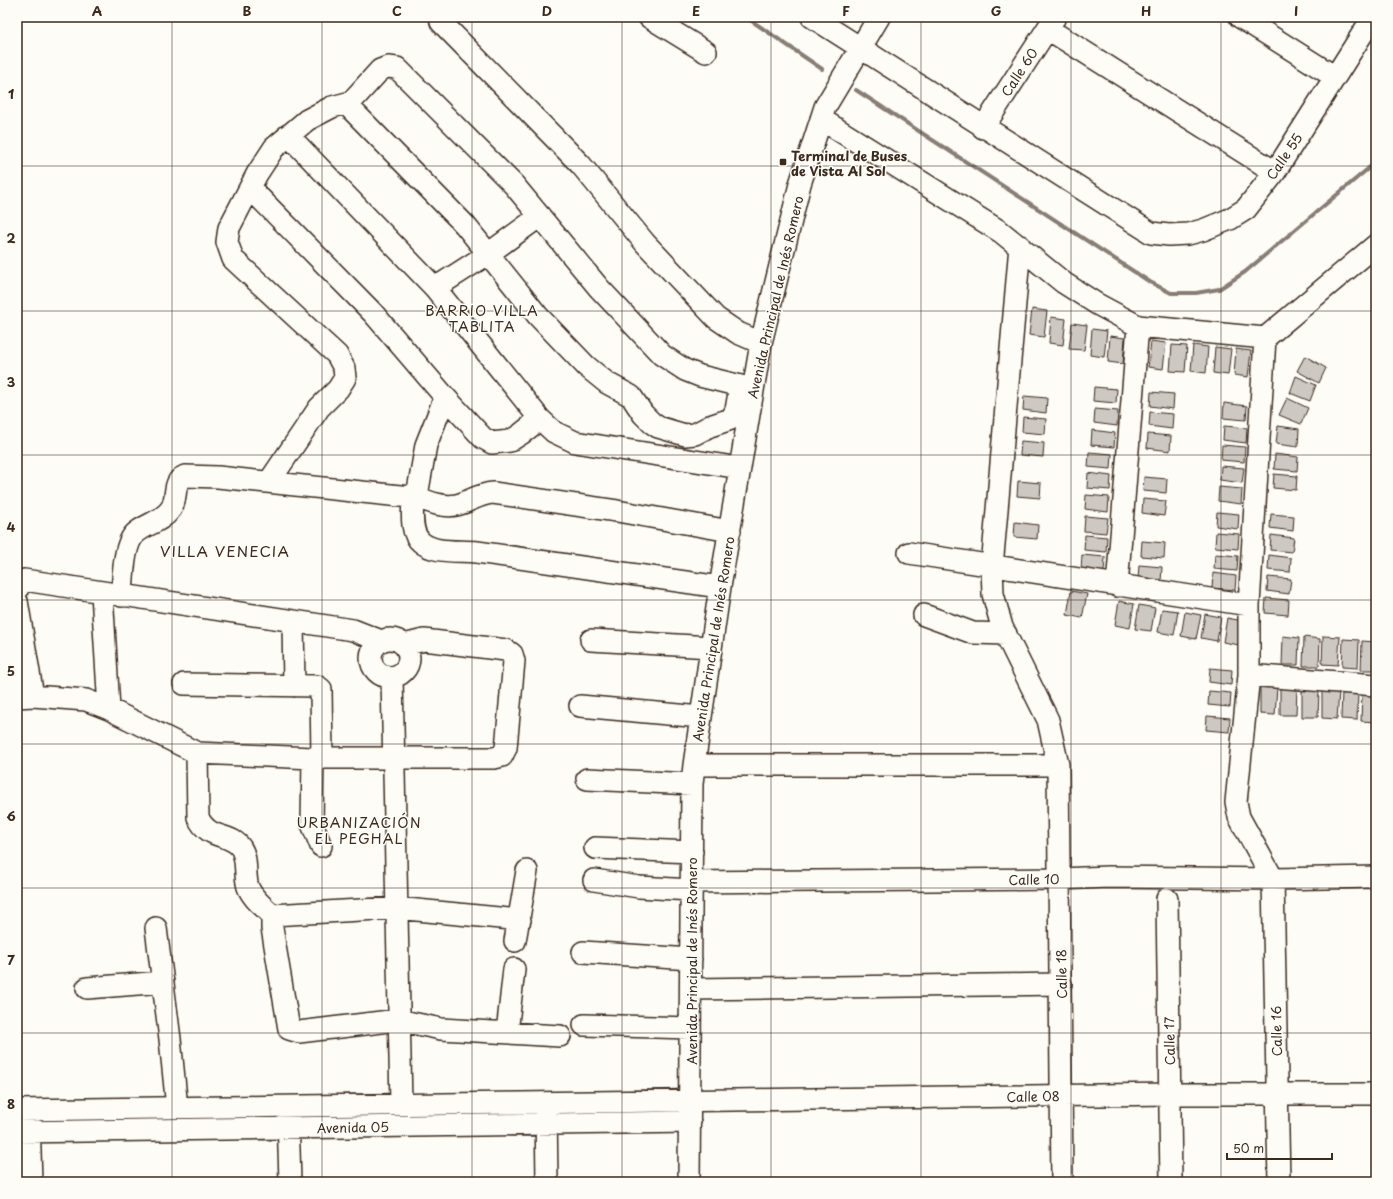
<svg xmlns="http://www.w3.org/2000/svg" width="1393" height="1199" font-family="'Playpen Sans',sans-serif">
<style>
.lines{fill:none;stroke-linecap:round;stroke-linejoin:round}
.stream{stroke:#887d74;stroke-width:4}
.building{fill:#cdc8c2;stroke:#3b2a1e}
.minor-casing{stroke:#3b2a1e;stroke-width:24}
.minor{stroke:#fdfcf7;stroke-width:21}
.grid{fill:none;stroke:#3b2a1e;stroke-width:1;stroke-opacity:0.55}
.poi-dot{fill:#3b2a1e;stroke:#fdfcf7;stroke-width:1.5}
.labels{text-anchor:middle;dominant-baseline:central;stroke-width:3;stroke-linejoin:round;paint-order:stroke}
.street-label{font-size:13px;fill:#3b2a1e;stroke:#fdfcf7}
.poi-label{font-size:13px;font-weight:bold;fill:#3b2a1e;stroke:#fdfcf7;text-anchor:start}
.neighbourhood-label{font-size:14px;letter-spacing:1px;fill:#3b2a1e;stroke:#fdfcf7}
.quarter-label{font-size:15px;letter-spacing:1px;fill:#3b2a1e;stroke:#fdfcf7}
.neatline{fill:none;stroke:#3b2a1e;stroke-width:1.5}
.grid-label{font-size:13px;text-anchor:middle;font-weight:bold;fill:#3b2a1e}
</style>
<rect width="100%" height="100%" fill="#fdfcf7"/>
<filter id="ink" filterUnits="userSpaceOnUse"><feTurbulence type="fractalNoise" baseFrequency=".025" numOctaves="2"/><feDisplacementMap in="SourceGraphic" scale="8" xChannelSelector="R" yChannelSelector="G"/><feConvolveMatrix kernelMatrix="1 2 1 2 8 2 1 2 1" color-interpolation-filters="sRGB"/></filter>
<g filter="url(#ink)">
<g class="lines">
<!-- stream -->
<path class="stream" d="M746,17L822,69
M856,90L1150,282L1171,293H1196L1219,289L1245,272L1376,162
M389,1115H407
M175,1118H201
M133,1119H170
M46,1120H129"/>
</g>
<!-- building -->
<path class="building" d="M1032,309L1047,311L1044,337L1029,335Z
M1051,317L1066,319L1063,345L1049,343Z
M1072,323L1087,325L1084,350L1069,349Z
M1092,329L1107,331L1104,357L1090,355Z
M1110,336L1125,338L1123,364L1108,362Z
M1151,341L1166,343L1163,369L1148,367Z
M1172,345L1187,346L1185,372L1170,371Z
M1193,345L1208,347L1206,373L1191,371Z
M1215,347L1231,349L1228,375L1213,373Z
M1236,349L1251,351L1248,377L1234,375Z
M1305,356L1326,368L1319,383L1297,371Z
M1296,376L1316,385L1310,401L1290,393Z
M1094,387L1117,389L1116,403L1093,401Z
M1151,392L1174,394L1173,409L1150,406Z
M1024,396L1047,398L1046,413L1023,410Z
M1287,398L1308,408L1301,424L1279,415Z
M1224,403L1247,406L1246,420L1223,418Z
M1095,409L1118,411L1117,426L1094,423Z
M1150,412L1173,414L1172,429L1149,426Z
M1023,417L1046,419L1045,434L1022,432Z
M1224,426L1247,428L1246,443L1223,440Z
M1278,426L1299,429L1298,447L1276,444Z
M1092,430L1115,433L1114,447L1091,445Z
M1148,434L1171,436L1170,451L1147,448Z
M1021,441L1044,443L1043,457L1020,455Z
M1222,445L1245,447L1244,462L1221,460Z
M1089,452L1112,454L1111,469L1088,467Z
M1275,454L1298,457L1297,471L1274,469Z
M1221,466L1244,468L1242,483L1220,480Z
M1088,473L1111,476L1110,490L1087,488Z
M1274,474L1297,476L1296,490L1273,488Z
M1144,477L1167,479L1166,493L1143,491Z
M1018,481L1041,483L1040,498L1017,496Z
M1219,487L1242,489L1241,504L1218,501Z
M1086,495L1109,497L1108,512L1085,509Z
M1143,499L1166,501L1164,516L1142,513Z
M1217,512L1239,514L1238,529L1216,526Z
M1271,514L1294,516L1293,531L1270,528Z
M1085,516L1108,518L1106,533L1084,531Z
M1015,522L1038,525L1037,539L1014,537Z
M1216,532L1239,534L1238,549L1215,547Z
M1085,535L1107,537L1106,552L1084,550Z
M1271,535L1294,538L1292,552L1270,550Z
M1142,541L1165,543L1164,558L1141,556Z
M1215,554L1238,556L1237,571L1214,569Z
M1082,555L1105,557L1104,572L1081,570Z
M1269,555L1291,558L1290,572L1268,570Z
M1139,565L1162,567L1161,582L1138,579Z
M1213,573L1236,576L1235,590L1212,588Z
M1268,577L1291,579L1289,594L1267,591Z
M1071,591L1087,594L1082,618L1067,615Z
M1266,598L1289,600L1288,615L1265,613Z
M1119,601L1134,604L1130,628L1115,625Z
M1139,605L1155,608L1151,631L1135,629Z
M1162,609L1178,611L1174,635L1158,632Z
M1185,612L1201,615L1196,639L1181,636Z
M1205,614L1221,617L1217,641L1201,638Z
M1227,618L1243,621L1239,645L1223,642Z
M1283,636L1299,638L1298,665H1282Z
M1323,636L1340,637L1338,665L1322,664Z
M1304,637L1320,639L1319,666H1303Z
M1343,639L1359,640L1358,668L1342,667Z
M1362,641L1376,642V670H1361Z
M1210,668L1232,670L1231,685L1209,682Z
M1260,686L1277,687L1275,715L1260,714Z
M1280,686L1297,687L1296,715H1280Z
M1302,688L1319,690L1318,717H1302Z
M1322,690L1339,691L1337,719L1322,718Z
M1209,691L1231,693L1230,707L1208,705Z
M1342,691L1358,692L1357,720L1341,719Z
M1362,693L1376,694V722L1361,721Z
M1207,716L1230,718L1229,732L1206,730Z"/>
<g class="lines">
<!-- minor casing -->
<g class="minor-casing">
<path id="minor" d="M440,17L441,22L581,165L645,243L716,318L738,333L761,343
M649,17L706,52
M812,17L1151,233L1169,235L1188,234L1203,230L1230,219L1246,209L1275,172L1373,17
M1240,17L1335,77
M1048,29L1275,172
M351,102L352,110L465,225L538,316L586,366L607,383L631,396L643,414L652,423L658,427L685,435L695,434L710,426L731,419L736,410L740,387
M821,119L1001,232L1064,283L1097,304L1138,326L1265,338L1376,245
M983,128L1055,17
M288,135L435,288L540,419L554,432L575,442L740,468
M251,189L373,313L445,397L483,438L492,443L510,441L521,434L540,419
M1020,246L992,567L993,594L1002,627L1048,720L1058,765L1062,1182
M435,288L488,254L540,216
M1265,338L1249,605V675L1236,802L1239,817L1273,879L1279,1182
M269,482L319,408L338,389L345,378L344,368L337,355L233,259L227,242L229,228L257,174L274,148L307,120L332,107L351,102L380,70L388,67L397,68L514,185L599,288L662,355L685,370L700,376L753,389
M413,495C413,509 409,532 421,542C434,554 460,550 477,552C558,563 639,576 720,587
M413,495C428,502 447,510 463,503C473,499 481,494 493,493L617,511L730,531
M909,553L1249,605
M1117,586L1138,326
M17,591L18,586L24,580L353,630L381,641
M102,593L109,709
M122,596C123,579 123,542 137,532C147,524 162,521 170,510C179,499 171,482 185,476L218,477L410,497L418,490L426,445L445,397
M17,601L33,696
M924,615L973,633L1006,634
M293,621L294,686
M371 658a19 19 0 1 1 38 0a19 19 0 1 1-38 0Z
M591,640L711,647
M1249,675L1376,685
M392,677L401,1104
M184,684L317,686L321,689L322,758
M17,697L33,696L86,700L109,709L197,753L313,758H494L502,756L506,748L514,661L512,654L506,650L424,640L404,645
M580,706L701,717
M197,753L198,817C208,841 231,832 241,848C248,859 244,875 248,887C252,898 264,907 272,915V928L289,1029L299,1032L398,1020L441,1029L560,1036
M313,758L312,824L321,846
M694,765H1058
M587,779L692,784
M595,848L692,852
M594,880L639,887L691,890
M691,882L1060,879L1108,877L1273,879L1376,877
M1167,899L1171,1182
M272,915L396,908L520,920
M156,928L170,1039L177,1108
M515,941L527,871
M583,952L691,959
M87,988L163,982
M691,989L1061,984
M584,1025L690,1028
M507,1033L514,969
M546,1109L547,1182
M17,1110L1170,1094H1376
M288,1115L290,1182
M29,1119L31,1182
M17,1132L690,1122
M689,1182L692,784L694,765L720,587L761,343L800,184L825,107L879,17"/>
</g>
<!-- minor -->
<use href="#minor" class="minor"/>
</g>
</g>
<!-- grid -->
<path class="grid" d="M172,17V1182M322,17V1182M472,17V1182M622,17V1182M771,17V1182M921,17V1182M1071,17V1182M1221,17V1182M17,166H1376M17,311H1376M17,455H1376M17,600H1376M17,744H1376M17,888H1376M17,1033H1376"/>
<!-- markers -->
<rect class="poi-dot" x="779" y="158" width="8" height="8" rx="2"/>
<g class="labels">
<!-- street labels -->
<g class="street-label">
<text transform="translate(1019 72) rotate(-57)">Calle 60</text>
<text transform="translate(1284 156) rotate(-56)">Calle 55</text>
<text transform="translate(775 297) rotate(-77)">Avenida Principal de Inés Romero</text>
<text transform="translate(713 639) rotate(-81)">Avenida Principal de Inés Romero</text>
<text transform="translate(1034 879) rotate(-1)">Calle 10</text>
<text transform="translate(691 961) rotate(-90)">Avenida Principal de Inés Romero</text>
<text transform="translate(1061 974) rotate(-91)">Calle 18</text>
<text transform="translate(1276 1031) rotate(-91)">Calle 16</text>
<text transform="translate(1169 1041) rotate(-91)">Calle 17</text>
<text transform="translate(1033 1096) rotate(-1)">Calle 08</text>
<text transform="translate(353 1127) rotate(-1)">Avenida 05</text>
</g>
<!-- poi labels -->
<g class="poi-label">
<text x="791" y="155">Terminal de Buses<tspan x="791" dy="15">de Vista Al Sol</tspan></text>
</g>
<!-- neighbourhood labels -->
<g class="neighbourhood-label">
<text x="482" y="310">BARRIO VILLA<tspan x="482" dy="16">TABLITA</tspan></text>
<text x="359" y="822">URBANIZACIÓN<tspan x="359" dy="16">EL PEGHAL</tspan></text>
</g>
<!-- quarter labels -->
<g class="quarter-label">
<text x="225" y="550">VILLA VENECIA</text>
</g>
</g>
<!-- margin -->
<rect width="1393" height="1199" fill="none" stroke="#fdfcf7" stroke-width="44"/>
<!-- scale -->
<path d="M1227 1153v6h105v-6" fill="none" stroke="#3b2a1e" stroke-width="2"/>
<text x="1233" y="1153" font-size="12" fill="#3b2a1e" stroke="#fdfcf7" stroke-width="3" paint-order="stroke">50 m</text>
<rect x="22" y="22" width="1349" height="1155" class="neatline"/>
<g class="grid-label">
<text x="97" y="16">A</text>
<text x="247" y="16">B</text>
<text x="397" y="16">C</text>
<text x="547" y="16">D</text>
<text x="696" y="16">E</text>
<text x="846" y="16">F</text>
<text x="996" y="16">G</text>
<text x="1146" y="16">H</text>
<text x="1296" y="16">I</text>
<text x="11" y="99">1</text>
<text x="11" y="243">2</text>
<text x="11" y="387">3</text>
<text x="11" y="532">4</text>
<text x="11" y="676">5</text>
<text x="11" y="821">6</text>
<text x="11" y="965">7</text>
<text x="11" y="1109">8</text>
</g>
</svg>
